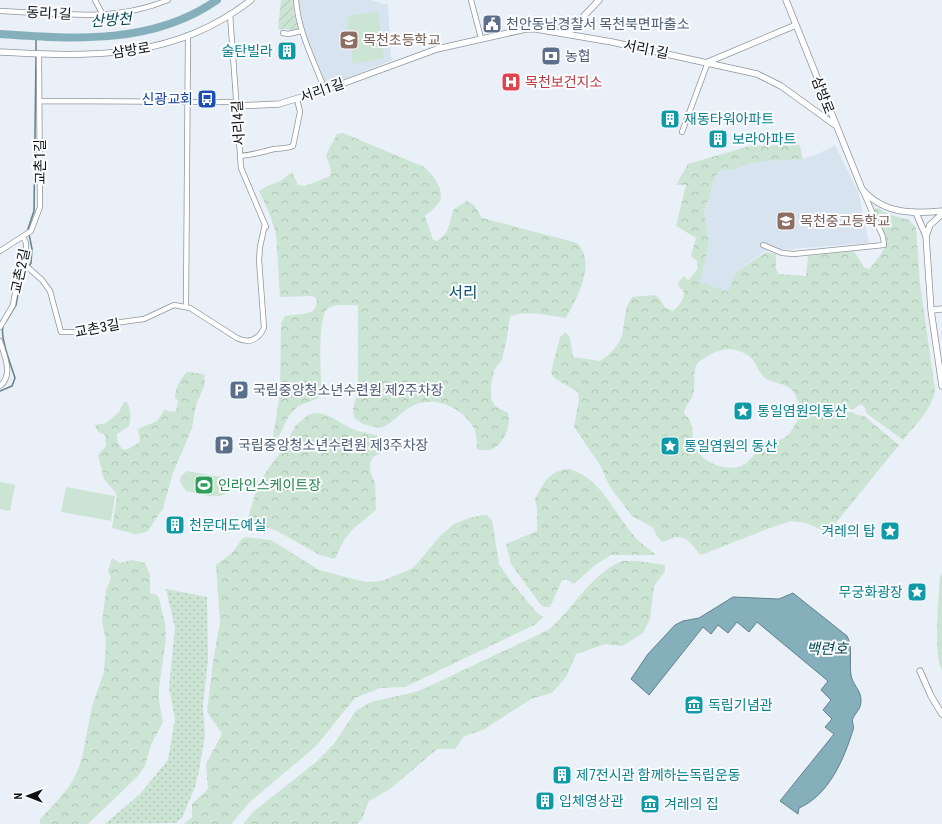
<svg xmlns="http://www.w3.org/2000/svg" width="942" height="824" font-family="'Roboto Condensed','Noto Sans KR',sans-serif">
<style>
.built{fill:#d8e3f0}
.grass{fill:#cce4d4}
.forest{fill:url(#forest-crowns)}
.park{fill:url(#park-dots)}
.garden{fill:url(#garden-furrows)}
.water{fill:#85b0bb;stroke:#628089}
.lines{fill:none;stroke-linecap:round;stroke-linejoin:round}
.stream{stroke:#628089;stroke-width:1.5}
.river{stroke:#85b0bb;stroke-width:8}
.minor-casing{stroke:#8f959d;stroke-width:6}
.tertiary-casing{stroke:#8f959d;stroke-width:7}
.minor{stroke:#fff;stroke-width:4.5}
.tertiary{stroke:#fff;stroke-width:5.5}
.labels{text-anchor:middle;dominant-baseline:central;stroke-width:4;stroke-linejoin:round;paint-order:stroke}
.street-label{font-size:14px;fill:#0f1114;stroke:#fbfcfe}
.service-label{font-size:14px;fill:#4e5e75;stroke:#fbfcfe;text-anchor:start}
.education-label{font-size:14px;fill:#785e54;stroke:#fbfcfe;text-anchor:start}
.culture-label{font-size:14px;fill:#0d838f;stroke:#fbfcfe;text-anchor:start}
.health-label{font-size:14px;fill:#be3a42;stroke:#fbfcfe;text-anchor:start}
.transit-label{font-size:14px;fill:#164399;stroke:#fbfcfe;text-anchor:end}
.leisure-label{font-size:14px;fill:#27864d;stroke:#fbfcfe;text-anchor:start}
.water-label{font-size:15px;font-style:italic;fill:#064855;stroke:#fbfcfe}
.quarter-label{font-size:16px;fill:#0e506f;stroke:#fbfcfe}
</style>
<defs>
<pattern id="forest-crowns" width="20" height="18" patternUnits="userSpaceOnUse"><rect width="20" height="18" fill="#cce4d4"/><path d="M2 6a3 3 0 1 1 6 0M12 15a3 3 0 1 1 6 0" fill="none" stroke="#aec3b5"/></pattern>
<pattern id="park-dots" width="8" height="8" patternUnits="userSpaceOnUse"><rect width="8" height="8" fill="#cce4d4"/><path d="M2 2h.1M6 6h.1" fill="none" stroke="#aec3b5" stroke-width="1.8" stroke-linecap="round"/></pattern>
<pattern id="garden-furrows" width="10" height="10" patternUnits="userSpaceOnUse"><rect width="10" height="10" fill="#cce4d4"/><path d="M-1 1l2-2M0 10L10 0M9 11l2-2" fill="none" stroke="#aec3b5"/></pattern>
</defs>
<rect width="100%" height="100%" fill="#eaf0f8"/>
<!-- built -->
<path class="built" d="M298,0H370L388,5L391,56L393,60L327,86L301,24Z
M835,145L859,194L869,243L765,251L736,272L728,293L701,284L700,280L709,244L704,210L709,198L713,182L719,171L734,170L744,165L765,161L803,159L816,155Z"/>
<!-- grass -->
<path class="grass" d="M378,12L384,58L353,64L347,16Z
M187,471L221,477L228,484V491C219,502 199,493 186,491L180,482L181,476Z
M0,482L15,485L10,511L0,509Z
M66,487L115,496L111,521L61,512Z"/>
<!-- forest -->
<path class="forest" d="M343,133L424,167C433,175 446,190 439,203C435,208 429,212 425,216L433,240L437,241C452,232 448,222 454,209L467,201L474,205L482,218L577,243C597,262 577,298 566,318C552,316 522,309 510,317L506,343L502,360L494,370L491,386V398L495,406L508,413C512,425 503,446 490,450C486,451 480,450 477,449C477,441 477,432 472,425C460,406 433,395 412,406C400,412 393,424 380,428L363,424L354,418L353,409L358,391V305C349,306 334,303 327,309C317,320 321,380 322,396C313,402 302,402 294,410C284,419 283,436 272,444L280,392L281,323L285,316C296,314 321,317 316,298L312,296L280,297L276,234L270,215L259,191L267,186L281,181L292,172L298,185L305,186L330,176L331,170L326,155L337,134Z
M797,142L800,146L803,159L765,161L744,165L734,170L719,171L713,182L709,198L704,210L709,244L700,282L728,292L736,272L766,252L776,254V269L779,274L806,276L808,256L854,251L864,267L869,269C894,241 887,241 873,209L878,208L888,214L909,220L916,228L920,284L935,390C932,410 915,425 903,440L866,413L865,408L861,404L853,409L803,410C797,404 797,394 791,389C783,382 773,384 765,378C758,373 757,362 749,356C734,346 721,348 706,357C703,359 699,361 697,364C692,372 696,385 693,394C691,402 685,405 684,413C686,416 690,419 691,423C695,432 689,439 698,452C707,465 731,473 745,464C752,459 757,449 764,444C769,440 776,442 782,439C793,434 795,421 803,413L853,412L857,415L864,416L899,445L830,530H822L806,523L791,521L767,529L701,555C692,546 687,533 672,538C669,539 667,541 663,542L660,540L652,527L632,516L610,487L600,465L574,427L579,399L578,392L554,378L551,372L560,337L566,332L570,338L573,357L600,361C611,354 621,344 623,330C625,317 625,307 632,297L654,295L660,299L665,308L673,311C679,306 684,299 684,292L679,287L678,283L684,276L688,280L690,279L698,268L697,261L691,256L696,238L676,226L686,185H676L688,164L750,146L783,145Z
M187,372L204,374L205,384L196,405L192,428L173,473L163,508L148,531L143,533L135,534L112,528L117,497L115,492L104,479L98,455L106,446L105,435L98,432L95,425L106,423L119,412L124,402H127C131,410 131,417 129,426L117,434V441L122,449L126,450L140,442L138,429L157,421L165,409L170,412L176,411L178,401L175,398C175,388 180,379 187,372Z
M315,413C331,413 341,425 355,430C363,433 376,433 382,439C385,443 384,447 384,451L373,457L370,463V471L375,483L376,510L353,529L344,540L335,559L320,555L275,530L247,521L258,485L264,475L285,446L295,426L308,415Z
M569,469C602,478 614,514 635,537C641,544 650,549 656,555H611L595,565L574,584L566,579L562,580L550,607H544L540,604L511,564L506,544L537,531V508L535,499C543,483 550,470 569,469Z
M483,515H487L492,520L499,564L513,584L538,614L543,617L536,624L405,687L380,688L355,698L316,746L250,802L231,824H184L192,817V804L208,789L206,764L222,734L207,712L213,662L220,622L216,565L233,552L242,539L246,537L271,540L319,570L365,582L382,581L413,568L442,534L454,524L469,518Z
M112,558L120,563L132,560L145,563L150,575V593L157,595L159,598L165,624L166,638L159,688V701L163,722L151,745L145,766L138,776L88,824H40V819L60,798L70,785L77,772L82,758L92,706L104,672L106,640L102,622L106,590L111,578L108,571Z
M622,561H639L665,565V571L654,586L650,619L643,633L622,646L606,644L576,654L566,677L552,693L531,699L483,730L464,736L455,749H437L390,789L369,801L362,819L357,824H243L253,812L316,762L333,745L356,711L371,702L419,691L548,630C574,609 589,575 622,561Z
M942,573V670C933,658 939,593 940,576Z"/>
<!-- park -->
<path class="park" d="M166,589L207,597L208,660L203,706L205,736L199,771L195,787L182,818L176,823L105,824L140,794L168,760L175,719L169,688L175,628Z"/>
<!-- garden -->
<path class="garden" d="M281,0H293L294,13L299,30L278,29Z"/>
<!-- water -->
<path class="water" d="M793,593L847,636C853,646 849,663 851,675C852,684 861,690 861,700C861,709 857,711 853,718C851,723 855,726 853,730C844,759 829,795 799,808L798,814L780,801L834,734L825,727L832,719L823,710L831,700L821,690L828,681L757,622L749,632L737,622L728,633L718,625L711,634L703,627L649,695L631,679L648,654L675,625L683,621L699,618L733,597L779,599Z"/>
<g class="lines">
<!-- stream -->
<path class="stream" d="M36,52V36
M5,323L16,305L21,279L31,263L32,249L28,229L34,211L36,56
M0,391L12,386L15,378C11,365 0,338 3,326"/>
<!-- river -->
<path class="river" d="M0,34C74,39 153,45 217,0"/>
<!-- minor casing -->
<g class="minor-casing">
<path id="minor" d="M95,0L103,15
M296,0C298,31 314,61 325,90
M471,0L481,38
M0,11C58,13 113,23 168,0
M230,14L241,168L266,227
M283,33L288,34L302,31
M40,101L237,102
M682,132L708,62
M240,156C252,155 263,152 274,149C281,148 286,149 293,146L300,112L297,99
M763,245L782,253L794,254L884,245L883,237L863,191
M0,251L31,231L40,207L39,54
M24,264L42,280L50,291L61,332H85L107,324L144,319L174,305L190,308L237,338C249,344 258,340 264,328L259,260L260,247L265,224
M186,306L188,35
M0,327L13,305L19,270L24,264L26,253V243L23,237
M0,341C4,355 14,375 0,386"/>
</g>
<!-- tertiary casing -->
<g class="tertiary-casing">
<path id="tertiary" d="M786,0L862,189C883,214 913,214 942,211
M567,34L599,0
M0,52C91,57 175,60 251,0
M708,62L796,25
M237,106L279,104L328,89L437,49L526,29H536L612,42L757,74L781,86L835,125
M916,213L926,236
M942,214L930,225L926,236L931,310L942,309
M931,310L942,386
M920,671L931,696L942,714"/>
</g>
<!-- minor -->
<use href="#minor" class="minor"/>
<!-- tertiary -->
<use href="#tertiary" class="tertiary"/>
</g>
<!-- icons -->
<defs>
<g id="civic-square" transform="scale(1)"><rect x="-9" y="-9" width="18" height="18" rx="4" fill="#5c6f8a" stroke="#fbfcfe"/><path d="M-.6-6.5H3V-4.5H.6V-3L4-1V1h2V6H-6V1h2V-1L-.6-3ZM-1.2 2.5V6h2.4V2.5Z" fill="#fff"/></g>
<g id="school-square" transform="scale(1)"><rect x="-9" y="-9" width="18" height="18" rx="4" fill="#8d6e63" stroke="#fbfcfe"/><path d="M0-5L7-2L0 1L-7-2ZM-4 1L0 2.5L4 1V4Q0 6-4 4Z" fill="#fff"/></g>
<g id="building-square" transform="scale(1)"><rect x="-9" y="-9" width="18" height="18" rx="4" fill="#0f9aa8" stroke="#fbfcfe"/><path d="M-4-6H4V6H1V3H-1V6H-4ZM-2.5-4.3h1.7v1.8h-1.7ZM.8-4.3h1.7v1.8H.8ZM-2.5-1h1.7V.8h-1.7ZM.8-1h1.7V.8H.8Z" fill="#fff"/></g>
<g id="bank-square" transform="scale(1)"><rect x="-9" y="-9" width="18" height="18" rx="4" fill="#5c6f8a" stroke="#fbfcfe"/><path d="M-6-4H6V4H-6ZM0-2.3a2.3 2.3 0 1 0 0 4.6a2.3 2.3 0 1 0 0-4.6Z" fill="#fff"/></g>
<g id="hospital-square" transform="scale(1)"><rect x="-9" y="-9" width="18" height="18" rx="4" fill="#e0444e" stroke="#fbfcfe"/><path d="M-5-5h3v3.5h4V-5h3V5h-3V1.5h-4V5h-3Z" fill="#fff"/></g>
<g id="bus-square" transform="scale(1)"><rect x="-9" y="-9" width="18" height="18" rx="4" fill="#1a4fb4" stroke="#fbfcfe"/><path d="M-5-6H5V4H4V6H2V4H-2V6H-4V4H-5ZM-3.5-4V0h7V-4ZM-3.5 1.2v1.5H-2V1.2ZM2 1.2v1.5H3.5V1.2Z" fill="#fff"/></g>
<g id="parking-square" transform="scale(1)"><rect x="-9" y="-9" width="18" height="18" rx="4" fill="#5c6f8a" stroke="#fbfcfe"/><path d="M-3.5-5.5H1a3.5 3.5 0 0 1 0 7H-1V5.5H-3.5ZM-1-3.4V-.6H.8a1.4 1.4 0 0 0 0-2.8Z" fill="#fff"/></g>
<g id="sight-square" transform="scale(1)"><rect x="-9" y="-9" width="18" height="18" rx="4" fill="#0f9aa8" stroke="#fbfcfe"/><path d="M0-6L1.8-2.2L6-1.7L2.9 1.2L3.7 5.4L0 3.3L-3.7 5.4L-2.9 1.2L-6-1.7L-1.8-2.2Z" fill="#fff"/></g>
<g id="stadium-square" transform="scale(1)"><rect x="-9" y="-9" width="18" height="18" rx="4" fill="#2e9e5b" stroke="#fbfcfe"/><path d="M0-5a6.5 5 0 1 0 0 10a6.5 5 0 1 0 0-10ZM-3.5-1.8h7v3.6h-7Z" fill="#fff"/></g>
<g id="museum-square" transform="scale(1)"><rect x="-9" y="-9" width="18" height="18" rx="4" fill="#0f9aa8" stroke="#fbfcfe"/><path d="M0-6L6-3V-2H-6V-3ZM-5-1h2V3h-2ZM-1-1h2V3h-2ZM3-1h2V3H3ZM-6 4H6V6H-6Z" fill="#fff"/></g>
</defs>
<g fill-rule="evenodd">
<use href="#civic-square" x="492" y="24"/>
<use href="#school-square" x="349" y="40"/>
<use href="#building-square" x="287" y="51"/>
<use href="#bank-square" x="551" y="56"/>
<use href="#hospital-square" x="511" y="82"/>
<use href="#bus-square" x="207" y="99"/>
<use href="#building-square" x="670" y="119"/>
<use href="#building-square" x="718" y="139"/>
<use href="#school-square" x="786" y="221"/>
<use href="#parking-square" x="239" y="390"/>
<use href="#sight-square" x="743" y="411"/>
<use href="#parking-square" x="224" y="445"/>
<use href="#sight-square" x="670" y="446"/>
<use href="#stadium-square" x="204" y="485"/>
<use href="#building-square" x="175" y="525"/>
<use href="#sight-square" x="890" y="531"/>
<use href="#sight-square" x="917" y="592"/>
<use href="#museum-square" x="694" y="705"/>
<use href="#building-square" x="562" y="775"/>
<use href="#building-square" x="545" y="801"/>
<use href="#museum-square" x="650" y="804"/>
</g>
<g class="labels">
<!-- street labels -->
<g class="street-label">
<text transform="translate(49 13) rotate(3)">동리1길</text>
<text transform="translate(646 49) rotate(12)">서리1길</text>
<text transform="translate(131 50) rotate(-9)">삼방로</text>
<text transform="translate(322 90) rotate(-19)">서리1길</text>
<text transform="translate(823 95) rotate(69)">삼방로</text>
<text transform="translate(238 123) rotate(-93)">서리4길</text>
<text transform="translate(40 162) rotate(-90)">교촌1길</text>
<text transform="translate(20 271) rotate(-78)">교촌2길</text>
<text transform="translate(97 328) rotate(-11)">교촌3길</text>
</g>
<!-- service labels -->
<g class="service-label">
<text x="506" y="24">천안동남경찰서 목천북면파출소</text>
<text x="565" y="56">농협</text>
<text x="253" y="390">국립중앙청소년수련원 제2주차장</text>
<text x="238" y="445">국립중앙청소년수련원 제3주차장</text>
</g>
<!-- education labels -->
<g class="education-label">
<text x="363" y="40">목천초등학교</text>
<text x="800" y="221">목천중고등학교</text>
</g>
<!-- culture labels -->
<g class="culture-label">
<text x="273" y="51" text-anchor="end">술탄빌라</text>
<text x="684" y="119">재동타워아파트</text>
<text x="732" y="139">보라아파트</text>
<text x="757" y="411">통일염원의동산</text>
<text x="684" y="446">통일염원의 동산</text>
<text x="189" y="525">천문대도예실</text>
<text x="876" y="531" text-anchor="end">겨레의 탑</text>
<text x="903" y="592" text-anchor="end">무궁화광장</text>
<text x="708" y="705">독립기념관</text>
<text x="576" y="775">제7전시관 함께하는독립운동</text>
<text x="559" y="801">입체영상관</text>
<text x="664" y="804">겨레의 집</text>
</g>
<!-- health labels -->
<g class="health-label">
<text x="525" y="82">목천보건지소</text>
</g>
<!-- transit labels -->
<g class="transit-label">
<text x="193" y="99">신광교회</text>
</g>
<!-- leisure labels -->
<g class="leisure-label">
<text x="218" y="485">인라인스케이트장</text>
</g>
<!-- water labels -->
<g class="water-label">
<text transform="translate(111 20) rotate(-4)">산방천</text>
<text x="827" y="649">백련호</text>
</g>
<!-- quarter labels -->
<g class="quarter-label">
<text x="463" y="292">서리</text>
</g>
</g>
<!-- north arrow -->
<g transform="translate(28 796) rotate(270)" stroke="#fbfcfe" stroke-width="3" paint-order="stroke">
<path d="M0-3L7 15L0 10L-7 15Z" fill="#0f1114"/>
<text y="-6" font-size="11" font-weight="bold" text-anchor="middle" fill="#0f1114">N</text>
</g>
</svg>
